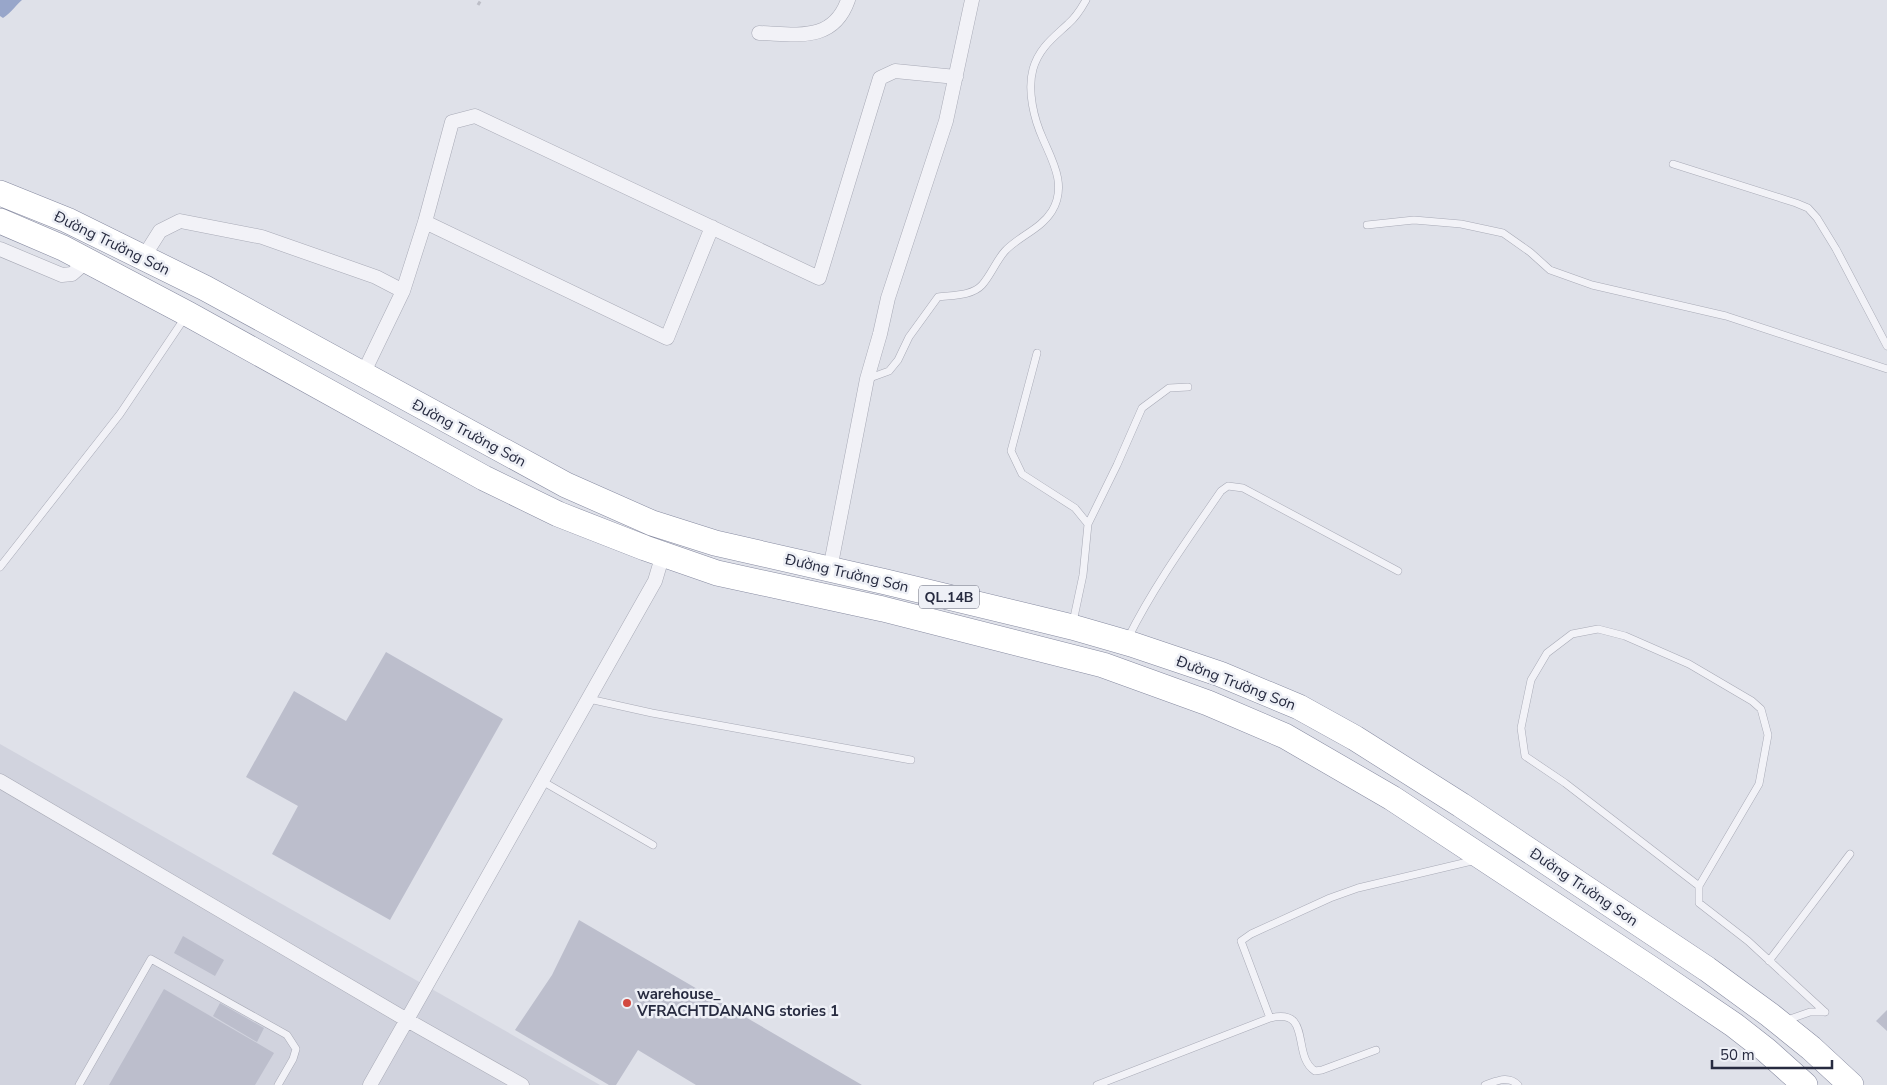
<svg xmlns="http://www.w3.org/2000/svg" width="1887" height="1085" font-family="'Nunito Sans',sans-serif">
<style>
.built{fill:#d1d3de}
.water{fill:#98a6ca}
.building{fill:#bcbecc}
.lines{fill:none;stroke-linecap:round;stroke-linejoin:round}
.lane-casing{stroke:#a8aab6;stroke-width:8}
.street-casing{stroke:#a8aab6;stroke-width:15}
.highway-casing{stroke:#868aa0;stroke-width:26}
.path{stroke:#bdbec7;stroke-width:3;stroke-dasharray:4 4;stroke-linecap:butt}
.lane{stroke:#f2f2f7;stroke-width:7}
.street{stroke:#f2f2f7;stroke-width:14}
.highway{stroke:#fff;stroke-width:25}
.poi-dot{fill:#d2483f;stroke:#eef0f6;stroke-width:2}
.labels{text-anchor:middle;dominant-baseline:central;stroke-width:5;stroke-linejoin:round;paint-order:stroke}
.shield{fill:#eef0f6;stroke:#636677;stroke-width:1}
.shield-label{font-size:14px;font-weight:bold;fill:#272b40}
.street-label{font-size:15px;fill:#272b40;stroke:#eef0f6}
.poi-label{font-size:15px;font-weight:bold;fill:#272b40;stroke:#eef0f6;text-anchor:start}
</style>
<rect width="100%" height="100%" fill="#dfe1e9"/>
<!-- built -->
<path class="built" d="M0,744L467,1009L600,1085H0Z"/>
<!-- water -->
<path class="water" d="M0,0H22C15,6 12,12 3,18L0,16Z"/>
<!-- building -->
<path class="building" d="M386,652L503,719L390,920L272,854L298,806L246,777L294,691L346,721Z
M579,920L862,1085H696L638,1050L616,1085H609L515,1030L552,975Z
M183,936L224,960L215,976L174,953Z
M164,989L274,1053L255,1085H109Z
M220,1003L264,1028L257,1042L213,1016Z
M1887,1010V1031L1876,1021Z"/>
<g class="lines">
<!-- lane casing -->
<g class="lane-casing">
<path id="lane" d="M1673,164L1796,203L1808,208L1817,218L1836,249L1887,346
M1367,225L1414,220L1461,224L1503,233L1530,252L1550,270L1592,285L1726,316L1887,369
M1037,353L1011,451L1022,474L1075,508L1088,524L1083,575L1073,622
M867,379L889,371L898,360L909,337L938,297C952,295 972,296 982,285C991,275 996,261 1005,251C1019,236 1041,229 1052,211C1067,186 1053,162 1043,139C1034,119 1027,91 1033,69C1039,48 1053,38 1068,24C1075,18 1081,9 1086,0
M1088,524L1117,465L1142,408L1169,388L1188,387
M0,567L120,414L186,316
M1128,638C1154,586 1188,539 1221,491L1228,486L1243,488L1398,571
M589,699L652,713L911,760
M542,781L653,845
M1699,886L1565,783L1525,756L1521,728L1531,680L1547,653L1572,634L1598,629L1625,636L1689,664L1752,701L1761,709L1768,735L1759,784L1699,886V903L1748,941L1825,1012
M1769,961L1850,854
M1270,1018C1313,1007 1291,1056 1315,1071L1322,1070L1376,1050
M1787,1020L1810,1012H1825
M79,1085L151,959L287,1035L296,1049L293,1059L278,1085
M1097,1085L1270,1018L1241,941L1251,934L1330,898L1358,888L1476,860
M1485,1085C1497,1081 1508,1075 1518,1085"/>
</g>
<!-- street casing -->
<g class="street-casing">
<path id="street" d="M759,33C796,34 833,43 848,0
M425,222L667,338L712,227
M0,249L62,275L72,274L87,261
M143,258L160,231L180,221L262,237L376,277L403,291L425,222L452,122L475,116L819,278L880,78L895,71L956,77
M362,376L403,291
M830,569L867,379L880,334L888,298L946,121L972,0
M0,781L407,1020L522,1085
M370,1085L655,581L663,554"/>
</g>
<!-- highway casing -->
<g class="highway-casing">
<path id="highway" d="M0,193L67,220L205,288L566,485L652,523L715,543L886,582L1072,627L1131,644L1220,674L1299,707L1355,738L1461,805L1707,969L1770,1015L1811,1048L1851,1085
M0,221L63,248L188,314L484,478L558,514L645,548L717,573L883,609L1103,665L1208,703L1285,736L1392,798L1650,968L1734,1025L1766,1050L1805,1085"/>
</g>
<!-- path -->
<path class="path" d="M478,5L481,0"/>
<!-- lane -->
<use href="#lane" class="lane"/>
<!-- street -->
<use href="#street" class="street"/>
<!-- highway -->
<use href="#highway" class="highway"/>
</g>
<!-- markers -->
<circle class="poi-dot" cx="627" cy="1003" r="5"/>
<g class="labels">
<!-- shield labels -->
<rect class="shield" x="919" y="585.5" width="60" height="23" rx="4"/>
<g class="shield-label">
<text x="949" y="597">QL.14B</text>
</g>
<!-- street labels -->
<g class="street-label">
<text transform="translate(112 243) rotate(26)">Đường Trường Sơn</text>
<text transform="translate(469 433) rotate(28)">Đường Trường Sơn</text>
<text transform="translate(847 573) rotate(13)">Đường Trường Sơn</text>
<text transform="translate(1236 683) rotate(21)">Đường Trường Sơn</text>
<text transform="translate(1584 887) rotate(34)">Đường Trường Sơn</text>
</g>
<!-- poi labels -->
<g class="poi-label">
<text x="637" y="994">warehouse_<tspan x="637" dy="17">VFRACHTDANANG stories 1</tspan></text>
</g>
</g>
<!-- scale -->
<path d="M1712 1060v8h120v-8" fill="none" stroke="#272b40" stroke-width="2.5"/>
<text x="1720" y="1060" font-size="15" fill="#272b40" stroke="#eef0f6" stroke-width="4" paint-order="stroke">50 m</text>
</svg>
